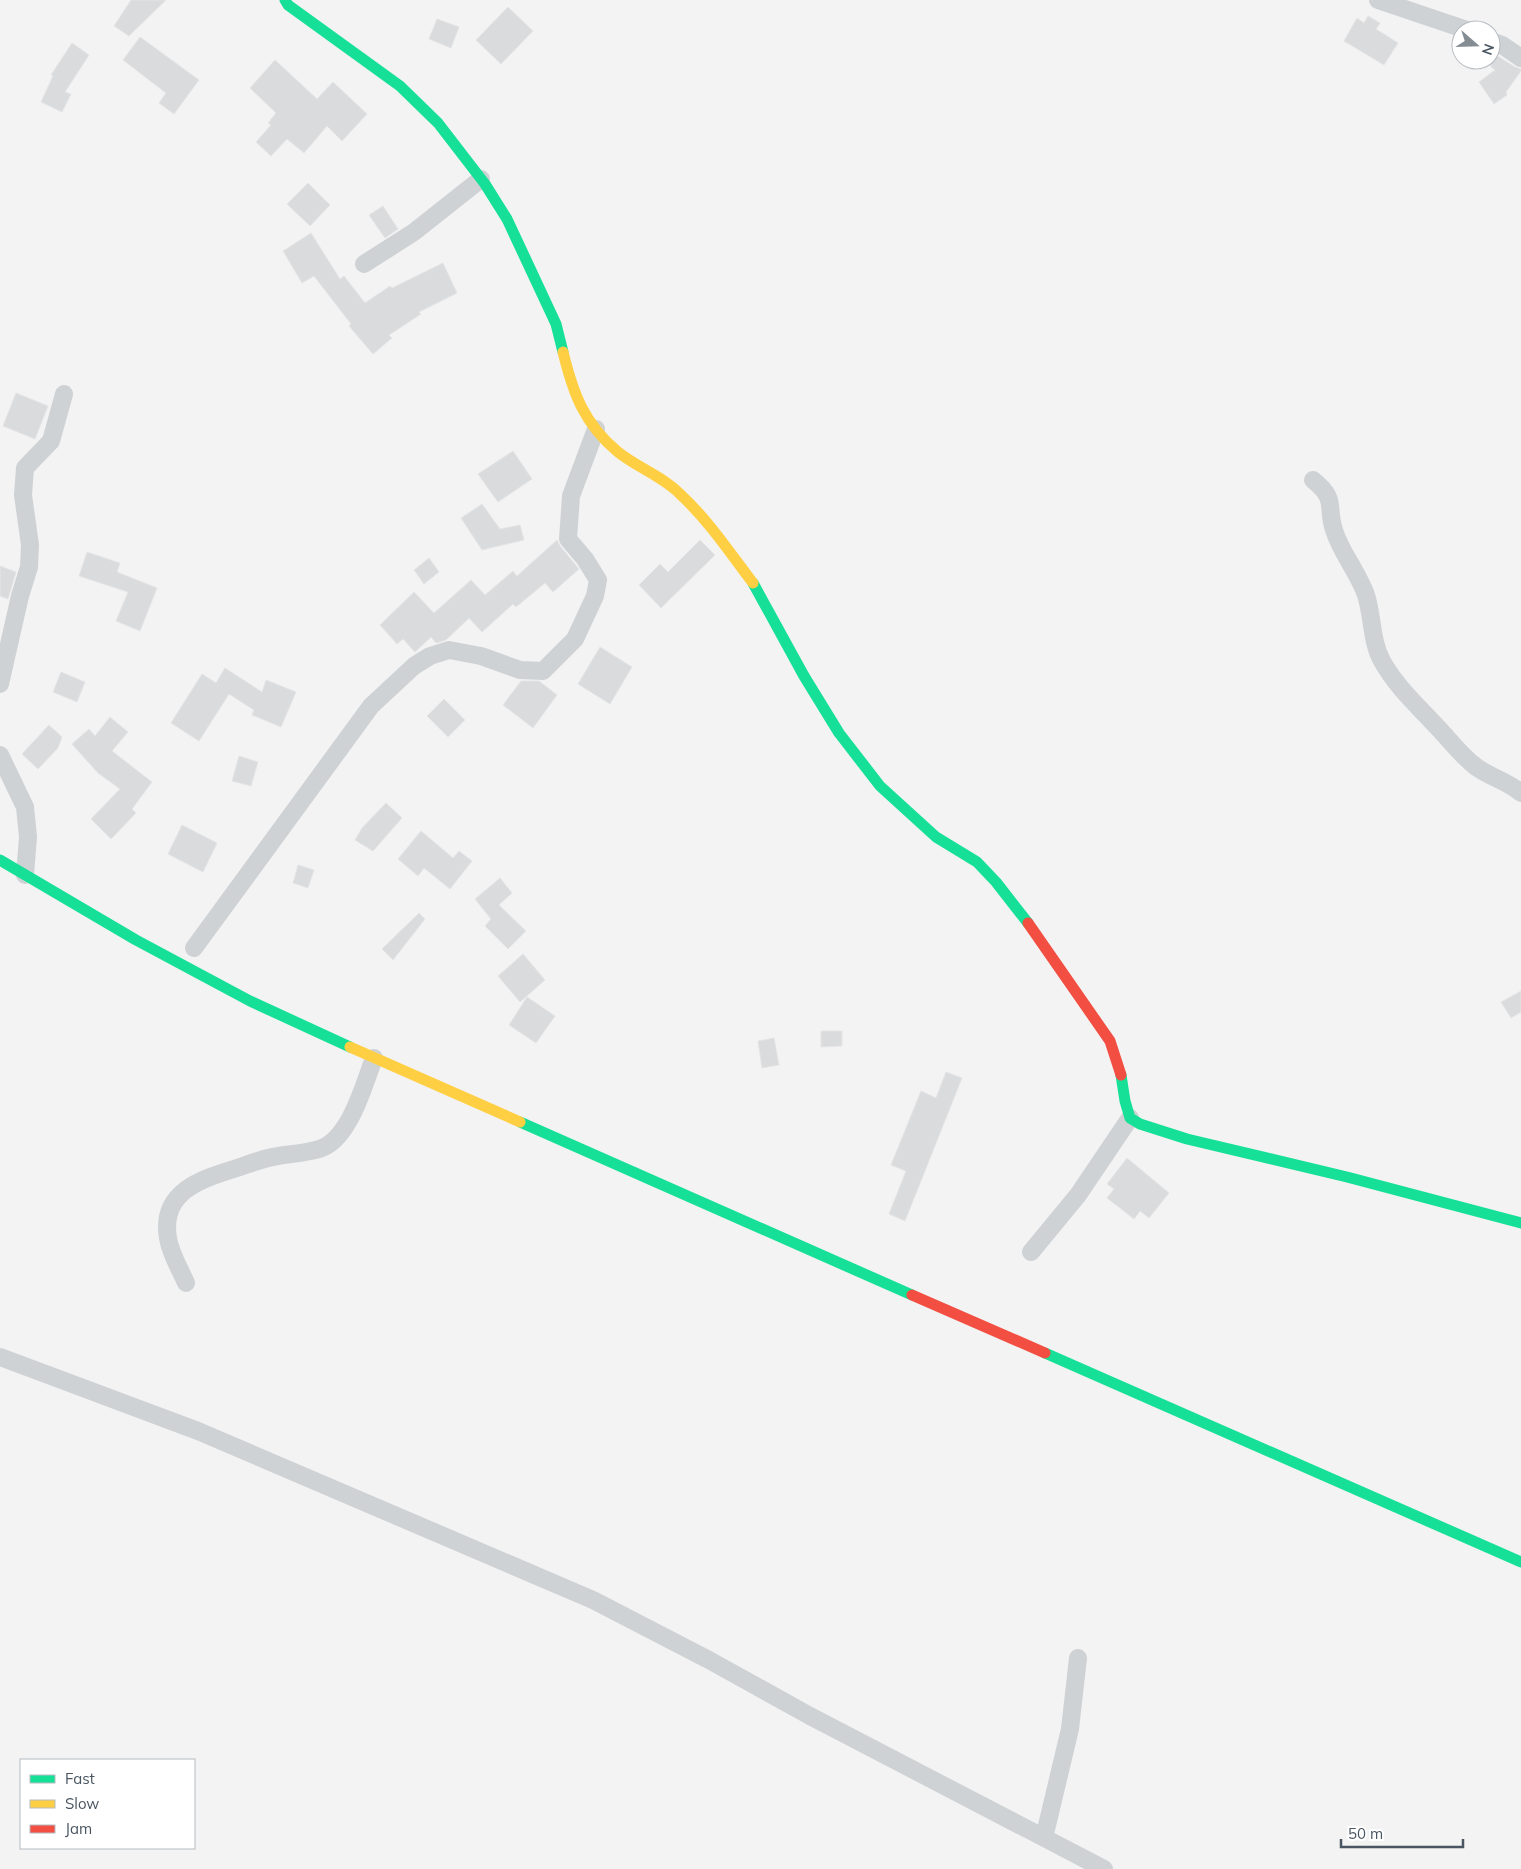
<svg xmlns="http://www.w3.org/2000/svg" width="1521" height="1869" font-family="Mulish,sans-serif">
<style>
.building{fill:#dadbdd;stroke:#e5e5e6}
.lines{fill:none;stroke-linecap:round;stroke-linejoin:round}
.street{stroke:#cfd2d4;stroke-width:18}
.fast{stroke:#16e098;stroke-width:11}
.slow{stroke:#ffcf43;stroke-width:11}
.jam{stroke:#f24e42;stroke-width:11}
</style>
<rect width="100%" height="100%" fill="#f3f3f3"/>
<!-- building -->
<path class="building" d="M131,0H166L129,36L114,26Z
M508,7L533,31L501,64L476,40Z
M1368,16L1380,23L1376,29L1398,43L1384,65L1344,41L1357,18L1364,23Z
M437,19L459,27L451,48L429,39Z
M140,37L199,80L174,114L159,103L166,93L123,60Z
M72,43L89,55L65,92L71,94L62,112L41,102L53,76L51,75Z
M1491,52L1515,67L1521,69V71L1506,92L1507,95L1494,104L1479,82L1495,70L1491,67Z
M275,60L317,99L333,82L367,114L342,141L327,126L304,153L287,139L271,156L256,142L271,125L268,123L276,113L250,88Z
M308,183L330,205L310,226L287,204Z
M383,206L398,229L385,238L369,215Z
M311,233L340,279L344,276L365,303L390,286L392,288L443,263L457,293L419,312L421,314L389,335L392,338L373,354L349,326L351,324L314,276L302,283L283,251Z
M16,393L48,406L35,439L3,426Z
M513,451L532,479L498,502L478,474Z
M482,504L500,529L520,525L524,540L482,550L461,518Z
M557,540L560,546L579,569L553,592L545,583L516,607L513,604L482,632L469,618L446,640L436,643L431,637L415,652L403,639L397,644L380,625L414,592L434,613L471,580L485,595L513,571L517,576Z
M700,540L715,555L661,608L639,585L660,564L668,572Z
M87,552L120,563L117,572L157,588L140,631L116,621L128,592L79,576Z
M429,558L439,572L424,584L414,570Z
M0,566L16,572L8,599L0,596Z
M600,647L632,667L610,704L578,684Z
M225,668L262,692L266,680L296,692L281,727L252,715L254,710L229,694L199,741L171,723L202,674L216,683Z
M61,672L85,682L77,702L53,692Z
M521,681H539L557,695L533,728L503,705Z
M444,699L465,720L448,737L427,716Z
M110,717L128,732L112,751L152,782L132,809L136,813L111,839L91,819L120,789L98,773L72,744L89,729L95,736Z
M49,725L62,737L58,748L38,769L22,754Z
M239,756L258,762L251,786L232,781Z
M386,803L402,818L373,851L355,840L362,828Z
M182,825L217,843L203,872L168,854Z
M421,831L453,858L459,851L472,861L450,889L424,868L418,876L398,859Z
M298,865L314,870L308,888L293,883Z
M500,878L512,893L499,905L526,931L508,949L485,926L491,919L475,899Z
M419,913L425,919L393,960L382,949Z
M523,954L545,980L520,1002L498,976Z
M1521,991V1012L1511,1018L1501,1002Z
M527,997L555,1016L536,1043L509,1025Z
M821,1031H842V1046L821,1047Z
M774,1038L779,1065L762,1068L758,1041Z
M946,1072L962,1078L905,1221L889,1214L906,1171L891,1165L921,1091L936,1098Z
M1127,1158L1169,1193L1149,1218L1140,1211L1134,1219L1107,1198L1114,1189L1107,1184Z"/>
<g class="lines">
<!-- street -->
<path class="street" d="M1378,0L1467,30
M1491,41L1502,45L1521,58
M364,264L414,232L481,179
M1313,480C1338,500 1326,506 1334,530C1341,553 1358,572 1366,595C1373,617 1371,641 1382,661C1397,688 1420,708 1441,731C1452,743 1462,756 1475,766C1489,777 1508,781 1521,793
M0,684L20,596L29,567L30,545L23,495L25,468L51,441L64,394
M0,755L25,807L28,837L25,875
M194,948L371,706L414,666L430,656L449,650L481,656L520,670L543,671L575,639L595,596L598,580L585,559L568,539L571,496L596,429
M1031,1252L1078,1195L1130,1118
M186,1283C180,1269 170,1253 168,1238C160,1191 202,1179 237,1168C249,1164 261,1159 273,1157C287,1154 310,1153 322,1148C350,1137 364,1085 374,1058
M0,1357L198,1431L593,1600L709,1660L810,1716L1104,1869
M1044,1838L1070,1729L1078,1658"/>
<!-- fast -->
<path class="fast" d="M285,0L288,5L400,86L438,123L485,184L507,219L556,324L563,352
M753,583L804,676L839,733L880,786L936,837L977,862L996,882L1028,923
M0,860L136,940L250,1001L350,1047
M1121,1075L1125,1101L1130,1118L1140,1124L1187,1139L1347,1177L1521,1223
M520,1122L912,1295
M1045,1353L1521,1562"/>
<!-- slow -->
<path class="slow" d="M563,352C573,393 584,424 618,452C638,468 664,477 681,495C709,521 730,553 753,583
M350,1047L520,1122"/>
<!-- jam -->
<path class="jam" d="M1028,923L1110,1041L1121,1075
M912,1295L1045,1353"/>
</g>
<!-- legend -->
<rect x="20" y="1759" width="175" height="90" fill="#ffffff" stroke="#b6bbc0"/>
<rect x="30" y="1775" width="25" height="8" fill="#16e098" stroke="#b6bbc0"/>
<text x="65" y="1784" font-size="15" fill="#495561">Fast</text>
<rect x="30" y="1800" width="25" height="8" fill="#ffcf43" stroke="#b6bbc0"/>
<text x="65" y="1809" font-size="15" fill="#495561">Slow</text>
<rect x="30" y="1825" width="25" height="8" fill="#f24e42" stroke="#b6bbc0"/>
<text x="65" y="1834" font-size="15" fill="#495561">Jam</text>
<!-- north arrow -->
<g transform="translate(1476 45) rotate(110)"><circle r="24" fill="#ffffff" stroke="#b6bbc0"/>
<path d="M0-4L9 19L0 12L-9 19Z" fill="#848c94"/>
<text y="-8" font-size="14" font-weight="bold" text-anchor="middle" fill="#495561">N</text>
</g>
<!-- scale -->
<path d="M1341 1839v8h122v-8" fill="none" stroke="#495561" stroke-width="2.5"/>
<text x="1348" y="1839" font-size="15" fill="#495561" stroke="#ffffff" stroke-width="4" paint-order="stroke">50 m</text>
</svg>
